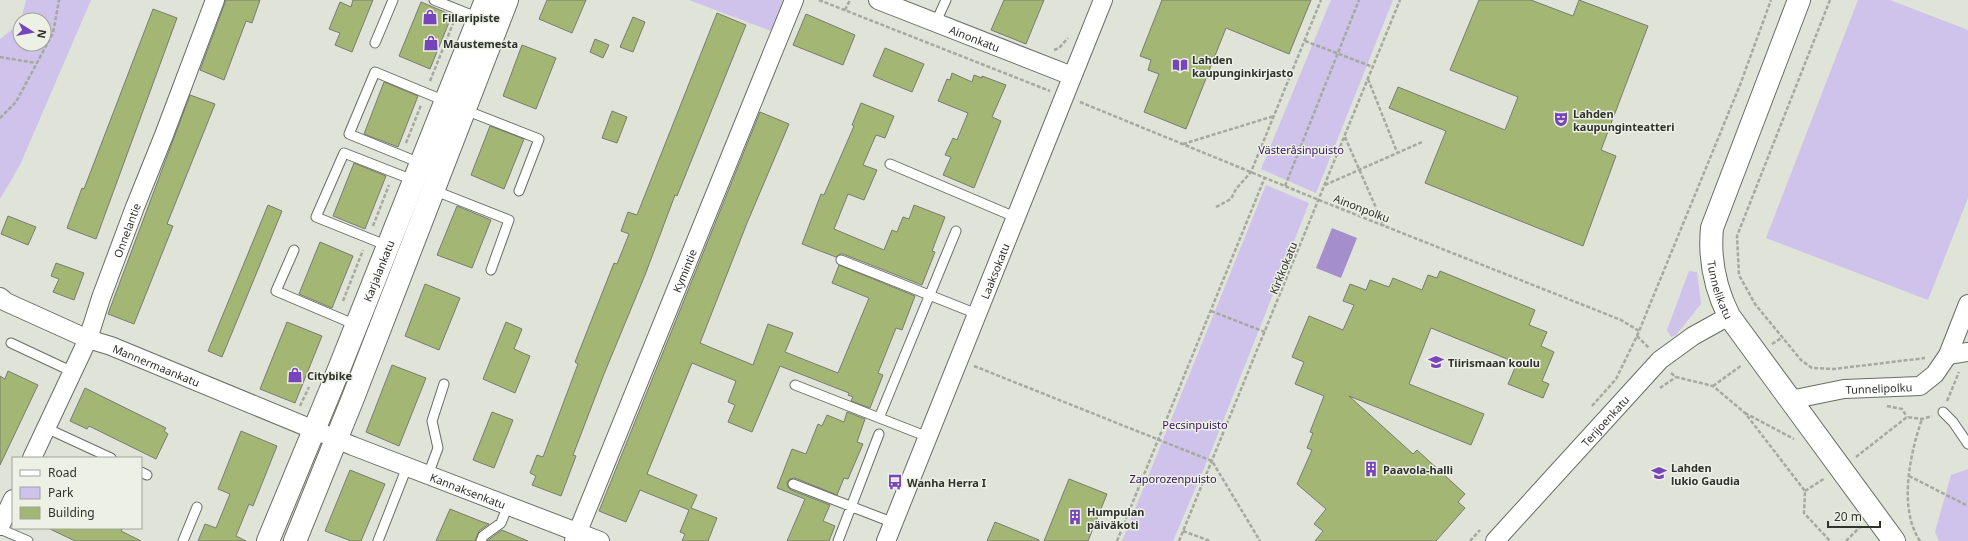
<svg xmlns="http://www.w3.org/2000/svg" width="1968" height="541" font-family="'Noto Sans',sans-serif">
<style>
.green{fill:#cfc2eb}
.water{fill:#a48fcc}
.building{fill:#a3b674;stroke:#797c73}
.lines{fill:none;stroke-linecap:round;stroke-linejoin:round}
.lane-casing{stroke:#6a6d64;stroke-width:11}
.street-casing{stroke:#6a6d64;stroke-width:20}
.secondary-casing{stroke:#6a6d64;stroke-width:24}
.path{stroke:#a6a9a0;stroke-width:2.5;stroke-dasharray:4 2;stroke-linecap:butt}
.lane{stroke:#fff;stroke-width:9}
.street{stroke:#fff;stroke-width:18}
.secondary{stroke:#fff;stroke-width:22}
.labels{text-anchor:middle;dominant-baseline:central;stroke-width:3;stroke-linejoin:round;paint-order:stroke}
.poi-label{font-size:11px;font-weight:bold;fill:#31322e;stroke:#edf0e5;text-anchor:start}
.street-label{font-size:11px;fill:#31322e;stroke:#edf0e5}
.park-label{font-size:11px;fill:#36155d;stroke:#edf0e5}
</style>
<rect width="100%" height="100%" fill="#dfe3d8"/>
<!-- green -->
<path class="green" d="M26,0H91L20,165L0,199V39L20,23V44H44V20H21Z
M689,0H783L771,31Z
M1331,0H1393L1316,193L1261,169Z
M1858,0H1890L1968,30V198L1928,300L1766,238Z
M1266,185L1309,203L1208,459L1173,541H1122Z
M1689,271L1697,272L1701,304L1676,335L1671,337L1667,330Z
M1968,469V541H1939L1935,532L1951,475Z"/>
<!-- water -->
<path class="water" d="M1332,228L1357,238L1341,278L1316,268Z"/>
<!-- building -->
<path class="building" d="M226,0H260L252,23L246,21L224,80L200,70Z
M353,0H373L352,52L335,45L340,33L329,29L340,2L351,7Z
M547,0H586L572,33L539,19Z
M1004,0H1044L1026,44L991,30Z
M1162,0H1311L1289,54L1226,28L1186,129L1144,112L1159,74L1148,70L1151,60L1140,56Z
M1479,0H1531L1573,16L1579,0L1648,26L1601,150L1616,156L1583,246L1425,183L1446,131L1389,108L1398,87L1505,130L1518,97L1450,70Z
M421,2L452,15L430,69L399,56Z
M153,9L177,18L96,239L67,228L82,188L84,189Z
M717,13L746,25L677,196L675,195L645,275L604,374L573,455L576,456L561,496L532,485L536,476L530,473L537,455L543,457L578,364L575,362L614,263L617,264L629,234L621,231L628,212L637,215Z
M806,14L855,35L843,65L793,45Z
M633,17L645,22L633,52L620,47Z
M595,39L609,45L603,58L590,52Z
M522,45L556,58L536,109L503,96Z
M885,48L924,64L912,92L873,76Z
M952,73L972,82L974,75L982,78V76L1006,85L992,117L1001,121L974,188L943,175L951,157L945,155L953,138L957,140L968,113L938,101L947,79L950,80Z
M384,82L418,96L398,147L364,134Z
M190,95L215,104L167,224L173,226L134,324L108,314Z
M861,103L894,116L885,138L876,135L863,165L877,170L864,200L848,194L834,229L884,250L892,230L897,232L903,217L909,219L914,205L945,217L932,251L935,252L922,285L843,254H840L836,257L802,244L821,194L824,195L854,126L852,125Z
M612,111L627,117L617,143L602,138Z
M760,112L789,124L747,223L700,343L753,365L768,324L793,333L785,352L838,373L869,298L832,283L839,265L915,296L902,330L896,328L878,373L883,375L870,408L851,401L853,397L848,395L849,393L780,366L752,432L728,422L735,405L728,402L736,381L692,363L647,474L697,495L691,508L717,518L708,541H682L685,534L680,532L689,510L640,490L626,522L599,511Z
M490,126L524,139L504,189L471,175Z
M354,163L386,176L365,229L333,216Z
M268,205L282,211L222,357L208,351Z
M457,206L491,220L472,268L437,255Z
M8,216L36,227L28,245L1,234Z
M320,242L353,256L332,308L299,294Z
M56,263L84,273L74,300L53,292L59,279L51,276Z
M1440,271L1535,310L1529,325L1547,332L1541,346L1554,352L1542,381L1549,384L1543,398L1508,384L1517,363L1431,328L1409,384L1484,414L1471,445L1349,396L1413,454L1417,450L1465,494L1458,502L1465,508L1436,541H1315L1323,531L1314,524L1326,509L1297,484L1312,450L1307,448L1313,433L1310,432L1324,396L1295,384L1304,362L1292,357L1309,316L1343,330L1354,305L1343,301L1350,284L1366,290L1370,280L1389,287L1393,278L1422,290L1428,275L1437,278Z
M425,284L460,298L439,350L405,336Z
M287,322L322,336L295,403L260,389Z
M506,322L522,329L514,349L530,356L515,393L483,379Z
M392,365L426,378L399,446L366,432Z
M8,371L38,385L0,465V376L5,379Z
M85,388L166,428L164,431L168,434L156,459L89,426L87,429L70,421Z
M492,412L513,420L494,468L473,460Z
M847,412L865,419L857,442L863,444L848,479L844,478L837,495L795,478L790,479L787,482L788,487L791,490L830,505L823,521L835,526L829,541H787L805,499L777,488L792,449L806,454L818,424L822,426L827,415L844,422Z
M241,431L277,446L253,506L249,504L236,536L246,541H198L205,524L216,528L230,494L218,489Z
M350,470L385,484L361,541H351L325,531Z
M1069,479L1107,494L1088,541H1044Z
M450,509L480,521L489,524L479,531L475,541H436Z
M995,522L1039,540V541H987Z
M48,528H123L121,531L141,541H75Z
M502,530L528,541H487Z"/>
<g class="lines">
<!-- lane casing -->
<g class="lane-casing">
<path id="lane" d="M434,0L479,18
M935,24L946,0
M375,43L393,0
M465,110L539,139L519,191
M420,163L349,134L375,72L445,101
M890,164L1015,217
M433,190L509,220L491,270
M388,246L316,217L344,153L413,180
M294,250L276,291L356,325
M841,260L977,314
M11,343L73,372
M795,385L928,437
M1943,412L1953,422L1968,444
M879,418L956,231
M46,428L111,458
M141,472L147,475
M428,475L438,448L432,421L444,384
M793,484L894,523
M0,529L28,541
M183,541L197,507
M378,541L407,467
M481,541L483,536L501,523L508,505
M838,541L879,434"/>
</g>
<!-- street casing -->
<g class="street-casing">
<g id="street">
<path id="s1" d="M878,0L1072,76"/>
<path id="s2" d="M0,297L6,302L88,339L111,346L353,446L600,541"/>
<path d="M1948,355L1968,352"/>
<path id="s3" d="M1790,400L1844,389L1920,386L1935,374L1948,355L1968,304"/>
<path id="s4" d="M32,458L88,339L101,298L135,207L164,135L215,0"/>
<path d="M0,526L13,499"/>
<path id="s5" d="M574,541L794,0"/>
<path id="s6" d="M886,541L1103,0"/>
<path id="s7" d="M1495,541L1660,360L1693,336L1729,316"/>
</g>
</g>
<!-- secondary casing -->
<g class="secondary-casing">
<g id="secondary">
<path id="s8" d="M1799,0L1712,228C1709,259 1715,288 1729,316L1894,541"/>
<path id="s9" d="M268,541L331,389L486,0"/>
<path d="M295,541L353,398L507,0"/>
</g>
</g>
<!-- path -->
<path class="path" d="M819,0L1050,91
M1830,0L1737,236L1739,275L1755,304L1801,360L1812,368L1834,369L1925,358
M845,10L850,0
M1305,41L1373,67
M1054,50L1059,48L1068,38
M0,57L36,63
M1368,79L1397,152
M430,81L454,21
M1080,102L1319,200L1621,320L1639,331
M0,118L16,102L53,33L59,0
M1345,137L1384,226
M406,143L421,105
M1183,144L1274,116
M1325,185L1422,142
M1285,186L1359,0
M1216,207L1231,199L1236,189L1251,172L1321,0
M373,226L389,185
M343,301L363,250
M1211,311L1265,332
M1637,336L1649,348
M1772,344L1783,337
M974,366L1212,461L1260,541
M1671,373L1676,377L1713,386L1745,413L1805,491L1804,513L1830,541
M1713,386L1742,365
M1660,388L1676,377
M1947,401L1959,372
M300,406L309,387
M1592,406L1616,379L1637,336L1740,85L1771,0
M1887,406L1902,409L1907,417
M1745,413L1794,439
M1856,457L1907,417L1922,419L1932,416
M1909,476L1968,506
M1805,491L1825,478
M1183,531L1210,541
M1117,541L1265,177
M1179,541L1400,0
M1470,541L1480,530
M1846,541L1860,527
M1920,541C1898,508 1910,454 1922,419"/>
<!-- lane -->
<use href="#lane" class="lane"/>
<!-- street -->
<use href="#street" class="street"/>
<!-- secondary -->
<use href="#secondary" class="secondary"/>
</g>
<!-- icons -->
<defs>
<g id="shop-bare" transform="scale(1.2)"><path d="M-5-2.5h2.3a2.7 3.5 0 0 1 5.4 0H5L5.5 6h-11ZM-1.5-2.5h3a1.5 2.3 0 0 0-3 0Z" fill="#74b" stroke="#edf0e5" stroke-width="2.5" paint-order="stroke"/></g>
<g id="library-bare" transform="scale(1.2)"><path d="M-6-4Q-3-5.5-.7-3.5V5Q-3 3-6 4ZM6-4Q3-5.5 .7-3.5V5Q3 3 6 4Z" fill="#74b" stroke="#edf0e5" stroke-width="2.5" paint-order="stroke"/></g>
<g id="theatre-bare" transform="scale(1.2)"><path d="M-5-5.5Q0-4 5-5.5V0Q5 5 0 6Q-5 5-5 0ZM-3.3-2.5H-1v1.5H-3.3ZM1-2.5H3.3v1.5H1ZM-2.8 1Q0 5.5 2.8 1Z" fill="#74b" stroke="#edf0e5" stroke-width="2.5" paint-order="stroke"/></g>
<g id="school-bare" transform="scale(1.2)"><path d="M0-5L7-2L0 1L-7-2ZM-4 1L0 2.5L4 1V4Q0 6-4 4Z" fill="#74b" stroke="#edf0e5" stroke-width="2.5" paint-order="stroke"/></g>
<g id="building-bare" transform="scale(1.2)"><path d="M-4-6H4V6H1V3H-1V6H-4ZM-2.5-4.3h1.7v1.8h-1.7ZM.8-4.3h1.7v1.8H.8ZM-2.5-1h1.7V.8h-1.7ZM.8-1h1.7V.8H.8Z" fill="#74b" stroke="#edf0e5" stroke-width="2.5" paint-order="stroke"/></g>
<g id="bus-bare" transform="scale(1.2)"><path d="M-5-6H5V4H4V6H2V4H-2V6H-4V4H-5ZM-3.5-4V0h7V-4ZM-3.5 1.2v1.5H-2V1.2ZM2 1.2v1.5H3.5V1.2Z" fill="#74b" stroke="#edf0e5" stroke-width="2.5" paint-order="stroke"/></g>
</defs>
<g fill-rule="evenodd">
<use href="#shop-bare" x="430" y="17"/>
<use href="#shop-bare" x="431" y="43"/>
<use href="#library-bare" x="1180" y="65"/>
<use href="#theatre-bare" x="1561" y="119"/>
<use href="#school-bare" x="1436" y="362"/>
<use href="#shop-bare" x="295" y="375"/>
<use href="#building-bare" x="1371" y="469"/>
<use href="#school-bare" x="1659" y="473"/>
<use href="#bus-bare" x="895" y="482"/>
<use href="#building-bare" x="1075" y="517"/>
</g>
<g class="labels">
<!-- poi labels -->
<g class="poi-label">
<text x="442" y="17">Fillaripiste</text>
<text x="443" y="43">Maustemesta</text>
<text x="1192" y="59">Lahden<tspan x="1192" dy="13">kaupunginkirjasto</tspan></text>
<text x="1573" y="113">Lahden<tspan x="1573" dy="13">kaupunginteatteri</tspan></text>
<text x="1448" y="362">Tiirismaan koulu</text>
<text x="307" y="375">Citybike</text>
<text x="1671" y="467">Lahden<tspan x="1671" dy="13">lukio Gaudia</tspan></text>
<text x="1383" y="469">Paavola-halli</text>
<text x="907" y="482">Wanha Herra I</text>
<text x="1087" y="511">Humpulan<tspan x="1087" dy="13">päiväkoti</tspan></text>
</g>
<!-- street labels -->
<g class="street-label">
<text stroke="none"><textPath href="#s1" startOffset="104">Ainonkatu</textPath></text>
<text transform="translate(1362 208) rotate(21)">Ainonpolku</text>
<text stroke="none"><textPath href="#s4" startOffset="247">Onnelantie</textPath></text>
<text transform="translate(1283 268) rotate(-68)">Kirkkokatu</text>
<text stroke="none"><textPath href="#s5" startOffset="292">Kymintie</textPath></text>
<text stroke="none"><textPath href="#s9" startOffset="292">Karjalankatu</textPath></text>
<text stroke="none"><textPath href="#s6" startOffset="291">Laaksokatu</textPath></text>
<text stroke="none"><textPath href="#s8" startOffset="307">Tunnelikatu</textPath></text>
<text stroke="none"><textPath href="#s2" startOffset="171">Mannermaankatu</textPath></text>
<text stroke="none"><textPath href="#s3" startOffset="90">Tunnelipolku</textPath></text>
<text stroke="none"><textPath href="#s7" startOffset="163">Terijoenkatu</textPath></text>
<text stroke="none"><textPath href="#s2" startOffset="507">Kannaksenkatu</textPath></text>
</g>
<!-- park labels -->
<g class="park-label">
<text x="1301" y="149">Västeråsinpuisto</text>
<text x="1195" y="424">Pecsinpuisto</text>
<text x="1173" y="478">Zaporozenpuisto</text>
</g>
</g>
<!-- legend -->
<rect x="12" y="457" width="130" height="72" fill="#edf0e5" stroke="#a2a49c"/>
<rect x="20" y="470" width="20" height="6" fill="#ffffff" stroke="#a2a49c"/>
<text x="48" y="477" font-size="12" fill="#31322e">Road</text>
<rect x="20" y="487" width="20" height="12" fill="#cfc2eb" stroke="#a2a49c"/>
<text x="48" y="497" font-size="12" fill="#31322e">Park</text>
<rect x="20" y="507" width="20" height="12" fill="#a3b674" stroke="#a2a49c"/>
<text x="48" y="517" font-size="12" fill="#31322e">Building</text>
<!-- north arrow -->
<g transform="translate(32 32) rotate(101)"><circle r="19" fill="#edf0e5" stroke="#a2a49c"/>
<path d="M0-3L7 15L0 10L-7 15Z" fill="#7744bb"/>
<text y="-6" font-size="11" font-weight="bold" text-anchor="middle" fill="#31322e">N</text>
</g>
<!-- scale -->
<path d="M1828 521v6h52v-6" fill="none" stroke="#31322e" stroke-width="2"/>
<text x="1834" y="521" font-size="12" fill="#31322e" stroke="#edf0e5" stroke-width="3" paint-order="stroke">20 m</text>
</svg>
